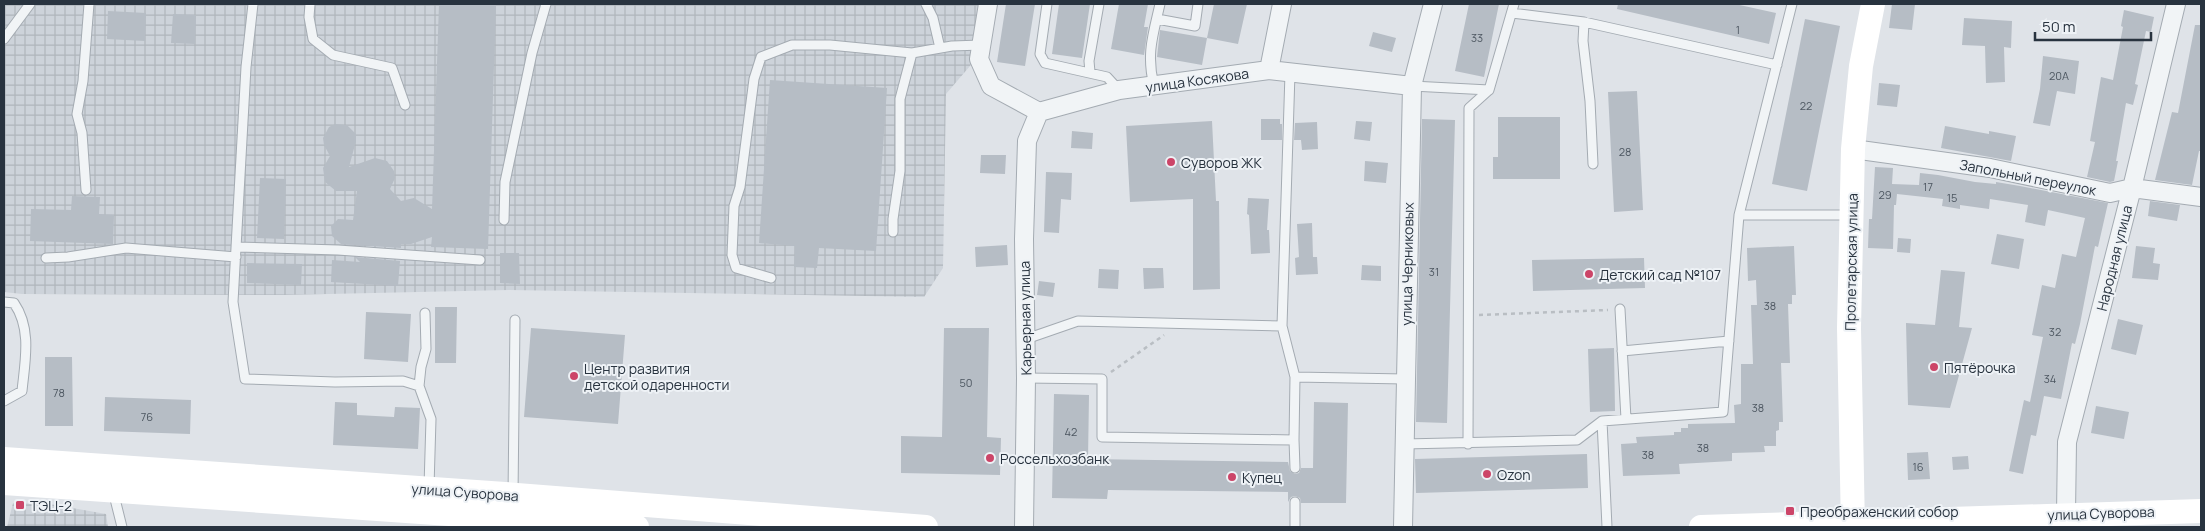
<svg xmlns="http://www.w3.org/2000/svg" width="2205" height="531" font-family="Manrope,sans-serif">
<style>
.industrial{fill:url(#industrial-grid)}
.building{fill:#b6bdc5}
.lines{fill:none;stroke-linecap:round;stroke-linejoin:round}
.lane-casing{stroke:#a4abb2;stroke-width:11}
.street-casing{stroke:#a4abb2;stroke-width:20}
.path{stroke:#b9bec3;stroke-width:2.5;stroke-dasharray:4 4;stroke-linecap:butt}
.lane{stroke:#f1f4f6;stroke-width:9}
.street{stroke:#f1f4f6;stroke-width:18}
.secondary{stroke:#fff;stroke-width:24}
.poi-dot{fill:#cc4568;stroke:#eef2f6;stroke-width:2}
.labels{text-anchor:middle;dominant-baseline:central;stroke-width:4;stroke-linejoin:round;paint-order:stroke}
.number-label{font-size:11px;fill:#4c5660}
.street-label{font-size:14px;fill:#28333f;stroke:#eef2f6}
.poi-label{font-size:14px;fill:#28333f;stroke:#eef2f6;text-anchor:start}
</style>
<defs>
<pattern id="industrial-grid" width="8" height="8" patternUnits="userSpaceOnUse" patternTransform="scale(1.25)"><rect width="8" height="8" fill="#cdd3da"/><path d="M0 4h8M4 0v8" fill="none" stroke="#b0b6bc"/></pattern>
</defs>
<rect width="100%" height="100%" fill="#dfe3e8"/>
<!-- industrial -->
<path class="industrial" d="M4,4H985L976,59L946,94L943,268L924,297L509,290L283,295L22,294L4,292Z
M13,503L50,504L106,514L108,527H7Z"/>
<!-- building -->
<path class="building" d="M439,4H496L488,249L431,247L432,237L411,244H401V248L341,244L332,236L331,226L338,219L353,220L357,191H336L325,182L323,168L330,156L324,145L323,138L329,127L335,124L347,125L356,134V141L349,167L375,158L387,161L394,171L395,178L390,189L401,201L414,198L432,209Z
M1006,4H1035L1025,66L997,62Z
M1059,4H1090L1082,58L1052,54Z
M1119,4H1148L1144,27H1148L1144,55L1111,49Z
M1214,4H1247L1238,44L1207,38Z
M1469,4H1499L1484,77L1455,71Z
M1618,4H1735L1776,13L1769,44L1617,9Z
M1892,4H1915L1912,30L1889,28Z
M2124,10L2154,17L2151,32L2146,31L2135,84L2138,85L2133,105L2126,103L2116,161H2118L2114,181L2110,182L2087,177L2095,142L2090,141L2101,77L2113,80L2123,27L2121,26Z
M108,11L146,13L145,41L107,39Z
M173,14L196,15L195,44L171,43Z
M1964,18L2012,21L2011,48L2004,47L2005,82L1986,83L1985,46L1962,45Z
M1805,19L1840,26L1807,191L1772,184Z
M2195,25H2201V151H2199L2192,185L2155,180L2172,112L2178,113Z
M1160,30L1207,38L1202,65L1157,57Z
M1373,32L1396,38L1392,52L1369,46Z
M2043,56L2079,61L2075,94L2057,91L2050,126L2033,123L2040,89Z
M770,80L887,88L876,251L819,248L817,268L794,267L795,246L759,243Z
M1879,83L1900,85L1897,107L1877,105Z
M1637,91L1643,210L1614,212L1608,92Z
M1498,117H1560V179H1493V157H1498Z
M1261,119H1280V124H1282V140H1261Z
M1422,119L1455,120L1447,423L1416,422Z
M1212,121L1216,201H1219L1220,289L1193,290V199L1130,202L1126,126Z
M1356,121L1372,122L1370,141L1354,139Z
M1317,122L1318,149L1302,150L1301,140H1294L1295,123Z
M1945,126L1989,134V131L2016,136L2011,161L1941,148Z
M1072,131L1093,133L1092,149L1071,148Z
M981,155H1006L1005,174L980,173Z
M1365,161L1388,163L1386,183L1364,181Z
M1875,167L1893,168L1892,184L1919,185L1920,173L1938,175L1975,182L1996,184V182L2020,186L2108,203L2098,247L2095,246L2080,324L2075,344L2072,343L2061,399L2044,396L2036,436L2031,435L2023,474L2009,471L2024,400L2030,402L2043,337L2032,335L2042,285L2055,288L2062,254L2076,257L2085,218L2048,210L2045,226L2025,222L2028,205L1990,199L1989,209L1960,205V209L1942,206L1943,199L1897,194L1896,205H1894L1893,249L1868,248L1869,219H1872Z
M1046,172L1072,173L1071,200L1061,199L1059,233L1044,232Z
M260,178L286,179L284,239L257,238Z
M72,196L100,197L99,214L114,215L113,244L30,241L31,209L71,210Z
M1248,198L1269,199L1267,230H1269L1270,253L1251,254L1249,215L1247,214Z
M2150,201L2180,205L2177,221L2148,216Z
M1312,223L1313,257H1317L1318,274L1296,275L1295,258L1299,257L1297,224Z
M1997,234L2024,239L2019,269L1991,264Z
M1898,238L1911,239L1910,253L1897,252Z
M1007,245L1008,265L976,267L975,247Z
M1794,246L1796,295H1792V304H1788L1790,363H1781L1783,422H1779V430L1776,431V446H1764L1765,452L1732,453V461L1679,464L1680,474L1623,476L1621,444L1637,443L1636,437L1674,435V432H1681V428H1688V424L1735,423L1734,405L1741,404V364H1753L1751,305H1757L1756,280L1748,281L1747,248Z
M2136,246L2155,248L2153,263L2160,264L2158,280L2132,278Z
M500,253H519L520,284L500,283Z
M355,257L400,261L398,286L331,282L332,260L360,262Z
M1644,258L1645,288L1533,291L1532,260Z
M247,263L302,264L301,285L247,283Z
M1362,265L1381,266V281L1361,280Z
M1143,268H1163L1164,288L1144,289Z
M1099,269L1119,270L1118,289L1098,288Z
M1941,270L1965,272L1959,327L1972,328L1950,408L1908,405L1906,323L1935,325Z
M1039,281L1055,283L1053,297L1037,295Z
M435,307H457L456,363H435Z
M366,312L411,314L408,362L364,359Z
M2118,319L2143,325L2136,355L2111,349Z
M531,328L625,335L618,424L524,417Z
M944,328H989L987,437L1001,438L1000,475L901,473V436L942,437Z
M1614,348L1615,411L1590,412L1588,349Z
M45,357H72L73,426H45Z
M1054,394L1089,395L1088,459L1288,462L1290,471L1295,474L1299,473L1301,468H1313L1314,402L1348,403L1346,503H1301L1300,498L1295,496L1291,497L1288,502V492L1108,490L1107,499L1052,498Z
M105,397L191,400L190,434L104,431Z
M335,402L357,403V415L394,417L395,407L420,408L418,449L333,445Z
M2096,406L2129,412L2124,439L2091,433Z
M1928,452L1930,479L1908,480L1907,453Z
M1587,454L1588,488L1416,493L1415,459Z
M1968,456L1969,469L1953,470L1952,457Z"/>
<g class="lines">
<!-- lane casing -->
<g class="lane-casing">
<path id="lane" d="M253,4L246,67L233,302L245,379L335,382L403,381L419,386L431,419L429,487
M310,4L309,17L313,39L333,55L392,68L405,105
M926,4L933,18L940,48
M1047,4L1040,54L1045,63L1107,77L1119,90
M1792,4L1739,215H1849
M1512,13L1584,22L1777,65
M1157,19L1195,26L1198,4
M1584,22L1583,41L1590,101L1593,164
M4,39L30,4
M1090,72L1089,61L1099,4
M1290,73L1282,326L1295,377
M1154,86C1146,54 1153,35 1160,4
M1412,86L1489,90L1514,4
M86,190L82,133L77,114L83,81L89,4
M504,220L505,182L532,53L546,4
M893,232V219L900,171V99L912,53
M237,247L338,250L480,260
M46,258L68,257L126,248L236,257
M771,278L736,268L732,255L734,206L740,187L754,79L761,57L792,45H830L912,53L952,46L981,45
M4,302L14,303C32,329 25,361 22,391L4,401
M1620,309L1626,419
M1026,339L1078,321L1282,326
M1622,351L1729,341
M1026,378L1102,379V437L1294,440L1295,377L1405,379
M419,386L421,367L426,349L425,313
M1294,440L1295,468
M1404,444L1577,440L1602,421
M1468,444L1469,108L1489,90
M113,491L122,527
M513,495L515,320
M1295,502V527
M1607,527L1602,421L1723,412L1739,215"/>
</g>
<!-- street casing -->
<g class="street-casing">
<path id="street" d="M988,4L979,59L991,86L1039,112L1119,90L1269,70L1412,86
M1269,70L1282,4
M1853,149L1990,168L2110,193L2132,188L2201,197
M2066,514L2067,442L2132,188L2176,4
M1024,527L1026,378L1024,239L1027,141L1039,112
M1403,527L1412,86L1433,4"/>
</g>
<!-- path -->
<path class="path" d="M1479,315L1608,310
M1111,372L1164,335"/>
<!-- lane -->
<use href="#lane" class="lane"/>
<!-- street -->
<use href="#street" class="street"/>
<!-- secondary -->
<path class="secondary" d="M4,459L505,494L926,527
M4,483L637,527
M1701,527L2201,511
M1853,527L1849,328L1853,149L1861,66L1873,4"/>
</g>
<!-- markers -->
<g class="poi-dot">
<circle cx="1171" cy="162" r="5"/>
<circle cx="1589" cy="274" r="5"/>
<circle cx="1934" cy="367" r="5"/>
<circle cx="574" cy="376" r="5"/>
<circle cx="990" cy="458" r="5"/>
<circle cx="1487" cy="474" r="5"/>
<circle cx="1232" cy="477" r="5"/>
<rect x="15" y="500" width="10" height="10" rx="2.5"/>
<rect x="1785" y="506" width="10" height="10" rx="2.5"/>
</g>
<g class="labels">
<!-- number labels -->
<g class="number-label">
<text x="1738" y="29">1</text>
<text x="1477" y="37">33</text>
<text x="2059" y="75">20А</text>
<text x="1806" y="105">22</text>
<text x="1625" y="151">28</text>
<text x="1928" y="186">17</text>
<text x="1885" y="194">29</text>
<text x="1952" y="197">15</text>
<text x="1434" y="271">31</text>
<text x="1770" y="305">38</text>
<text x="2055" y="331">32</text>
<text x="2050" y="378">34</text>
<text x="966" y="382">50</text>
<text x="59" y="392">78</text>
<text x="1758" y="407">38</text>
<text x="147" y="416">76</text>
<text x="1071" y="431">42</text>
<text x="1703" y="447">38</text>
<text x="1648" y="454">38</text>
<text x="1918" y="466">16</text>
</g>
<!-- street labels -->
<g class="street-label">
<text transform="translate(1197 80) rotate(-8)">улица Косякова</text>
<text transform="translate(2028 177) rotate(11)">Запольный переулок</text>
<text transform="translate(2114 258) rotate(-76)">Народная улица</text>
<text transform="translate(1851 262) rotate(-89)">Пролетарская улица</text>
<text transform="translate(1407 264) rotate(-89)">улица Черниковых</text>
<text transform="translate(1025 318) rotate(-91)">Карьерная улица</text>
<text transform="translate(465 492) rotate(4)">улица Суворова</text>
<text transform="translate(2101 513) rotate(-2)">улица Суворова</text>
</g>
<!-- poi labels -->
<g class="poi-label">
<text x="1181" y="162">Суворов ЖК</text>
<text x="1599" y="274">Детский сад №107</text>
<text x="1944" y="367">Пятёрочка</text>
<text x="584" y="368">Центр развития<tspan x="584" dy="16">детской одаренности</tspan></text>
<text x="1000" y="458">Россельхозбанк</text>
<text x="1497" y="474">Ozon</text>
<text x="1242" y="477">Купец</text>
<text x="30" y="505">ТЭЦ-2</text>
<text x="1800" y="511">Преображенский собор</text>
</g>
</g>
<!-- border -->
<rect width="2205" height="531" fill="none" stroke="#28333f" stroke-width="10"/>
<!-- scale -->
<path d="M2035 32v8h116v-8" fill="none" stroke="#28333f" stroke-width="2.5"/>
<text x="2042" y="32" font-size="15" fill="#28333f" stroke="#eef2f6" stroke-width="4" paint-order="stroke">50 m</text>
</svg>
